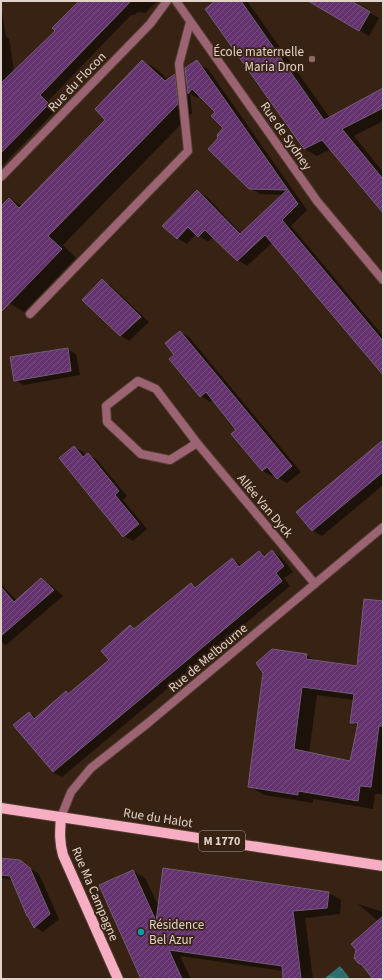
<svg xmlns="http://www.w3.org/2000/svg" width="384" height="980" font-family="'Source Sans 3',sans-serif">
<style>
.water{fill:url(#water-ripples)}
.shadow{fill:#0007;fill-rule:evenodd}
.building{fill:url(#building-hatch);stroke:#705f74;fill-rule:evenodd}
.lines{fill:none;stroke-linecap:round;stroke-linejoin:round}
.service-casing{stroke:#523e31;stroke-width:10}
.minor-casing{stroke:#523e31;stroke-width:10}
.tertiary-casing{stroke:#523e31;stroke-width:10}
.primary-casing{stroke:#523e31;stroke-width:12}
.service{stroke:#9c6373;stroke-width:8}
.minor{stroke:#9c6373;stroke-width:8}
.tertiary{stroke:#9c6373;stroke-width:8}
.primary{stroke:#f7aec2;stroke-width:10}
.education-dot{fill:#8d6e63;stroke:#372214;stroke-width:1.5}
.culture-dot{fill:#0f9aa8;stroke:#372214;stroke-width:1.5}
.labels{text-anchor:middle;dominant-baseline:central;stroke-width:3.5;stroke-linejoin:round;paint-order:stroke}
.shield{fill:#372214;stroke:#ae9e93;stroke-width:1}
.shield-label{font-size:12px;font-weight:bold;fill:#e1d3ca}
.poi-label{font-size:13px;fill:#e1d3ca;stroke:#372214;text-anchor:end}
.street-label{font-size:13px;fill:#e1d3ca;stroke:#372214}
</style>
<defs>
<pattern id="water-ripples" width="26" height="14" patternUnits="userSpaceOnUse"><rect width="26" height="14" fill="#2c6f71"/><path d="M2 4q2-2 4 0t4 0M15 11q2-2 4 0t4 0" fill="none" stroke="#54898a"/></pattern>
<pattern id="building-hatch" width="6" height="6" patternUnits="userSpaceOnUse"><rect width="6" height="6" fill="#64326e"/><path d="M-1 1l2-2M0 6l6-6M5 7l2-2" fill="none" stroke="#7a4f81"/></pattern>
</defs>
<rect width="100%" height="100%" fill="#372214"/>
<!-- water -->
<path class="water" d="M340,966L349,977L346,979H324Z"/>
<!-- shadow -->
<path class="shadow" d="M90,1H158L145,13L138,12L134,15H131L48,101L57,109L1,167V5L6,37L9,39L14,71Z
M216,1H247L330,118L383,89V121L354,136L383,172V212L331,149L317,156L305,149Z
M310,1H349L379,18L369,36Z
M143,61L158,70L168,80L175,75L187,83L198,64L208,69L307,210L291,226L383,336V369L273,242L247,266L238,260L213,237L208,242L196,234L187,244L177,238L197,191L207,197L242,234L283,195L260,194L250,188L219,138L225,128L217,112L200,96L198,98L190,94L192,113L63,245L76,258L24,312L1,298V207L9,199L22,206L106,120Z
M102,280L111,286L149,322L129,341L120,335Z
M180,332L189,337L301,472L287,483L278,478L274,474L272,476L263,471L232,434L237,430L213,399L210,402L201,396L171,359L175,355Z
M67,349L76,354L80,375L24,385L15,380Z
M383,441V485L322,536L313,531L298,512Z
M74,447L83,452L86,456L88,455L97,460L127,496L123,500L147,529L133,541L124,536Z
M259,552L266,556L273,552L281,557L293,572L284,578L290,586L62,777L53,772L29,713L37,718L66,692L69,694L110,660L130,626L135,629L191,584L197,588L232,559L242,566Z
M41,579L51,585L63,596L6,645L1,642V584L17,601Z
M383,602V794H375L373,809L313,799V803L264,795L249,786L306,655L318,662L358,668ZM317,695L354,700L351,722L358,726L351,762L309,753Z
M1,859L20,861L39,874L59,919L43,932L35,927L12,880L1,878Z
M164,869L329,893L341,900L340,914L305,918L313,979H284L283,971L180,956L191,979H142L133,871L145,878L159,907Z
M358,904L383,912V979H375L378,921Z"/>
<!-- building -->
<path class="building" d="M79,1H131L40,95L49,104L1,153V83L55,31L52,28Z
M215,1H241L324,120L383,88V108L342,129L383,179V213L322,140L304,149L205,9Z
M308,1H351L370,12L359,31Z
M142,60L165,81L175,74L178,104L48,236L62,249L1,312V206L9,198L19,208L105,120L95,109Z
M197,60L298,204L282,220L383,341V375L265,235L237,261L205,230L198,237L188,227L177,239L162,226L197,190L240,234L287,190L249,189L208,149L218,138L217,135L223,128L211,116L215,112L192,89L188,94L185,68Z
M102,279L141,317L120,336L82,300Z
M180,331L292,466L277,479L267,467L262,471L231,434L236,430L206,392L200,397L169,359L174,355L165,343Z
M68,348L71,371L14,381L10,357Z
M383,440V472L312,531L296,512Z
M74,446L83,457L88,453L119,491L115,495L139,524L123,537L59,458Z
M272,550L284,566L276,573L282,581L53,772L13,725L29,712L34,719L66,691L68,694L109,660L101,651L130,625L134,629L191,583L195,588L232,558L239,567L259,551L264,557Z
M41,578L54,590L1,636V587L14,602Z
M364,599L383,601V726H379L371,787L360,786L358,801L298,791V795L248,787L263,673L256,663L272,649L307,654L306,659L357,666ZM302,687L354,694L350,723H358L350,761L294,749Z
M1,858L20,860L30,868L50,914L34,928L28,916H27L10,876L1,875Z
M163,868L329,892L327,908L293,911L301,979H283L282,966L169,950L182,979H141L99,885L133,870L156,921Z
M383,916V979H373L362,965L358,963L354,958L356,950L351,944Z"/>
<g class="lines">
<!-- service casing -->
<g class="service-casing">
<path id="service" d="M30,314L188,151L179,64L190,22"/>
</g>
<!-- minor casing -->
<g class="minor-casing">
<path id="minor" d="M176,1L317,201L383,280
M197,443L170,460L141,454L107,422L106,406L138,381L156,389L197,443L315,584
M61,817L71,792L91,768L148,723L383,527"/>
</g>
<!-- tertiary casing -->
<g class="tertiary-casing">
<path id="tertiary" d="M1,177L150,24L167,1"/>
</g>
<!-- primary casing -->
<g class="primary-casing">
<path id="primary" d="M1,808L383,866
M61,817C60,831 59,841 63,855L118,979"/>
</g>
<!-- service -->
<use href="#service" class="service"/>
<!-- minor -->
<use href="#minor" class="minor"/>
<!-- tertiary -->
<use href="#tertiary" class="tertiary"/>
<!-- primary -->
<use href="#primary" class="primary"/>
</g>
<!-- markers -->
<circle class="education-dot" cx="312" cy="59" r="4"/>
<circle class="culture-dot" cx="141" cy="932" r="4"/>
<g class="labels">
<!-- shield labels -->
<rect class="shield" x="199" y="831" width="46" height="20" rx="3"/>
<g class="shield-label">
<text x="222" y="841">M 1770</text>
</g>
<!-- poi labels -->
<g class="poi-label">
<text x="304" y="52">École maternelle<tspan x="304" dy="15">Maria Dron</tspan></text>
<text x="149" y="925" text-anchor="start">Résidence<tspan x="149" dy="15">Bel Azur</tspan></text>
</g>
<!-- street labels -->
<g class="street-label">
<text transform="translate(77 82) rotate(-46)">Rue du Flocon</text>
<text transform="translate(286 136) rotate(55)">Rue de Sydney</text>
<text transform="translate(265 506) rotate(50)">Allée Van Dyck</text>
<text transform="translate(208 658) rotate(-40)">Rue de Melbourne</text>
<text transform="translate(158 818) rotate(9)">Rue du Halot</text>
<text transform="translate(95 894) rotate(67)">Rue Ma Campagne</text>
</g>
</g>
<!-- border -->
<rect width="384" height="980" fill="none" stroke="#e1d3ca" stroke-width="4"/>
</svg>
